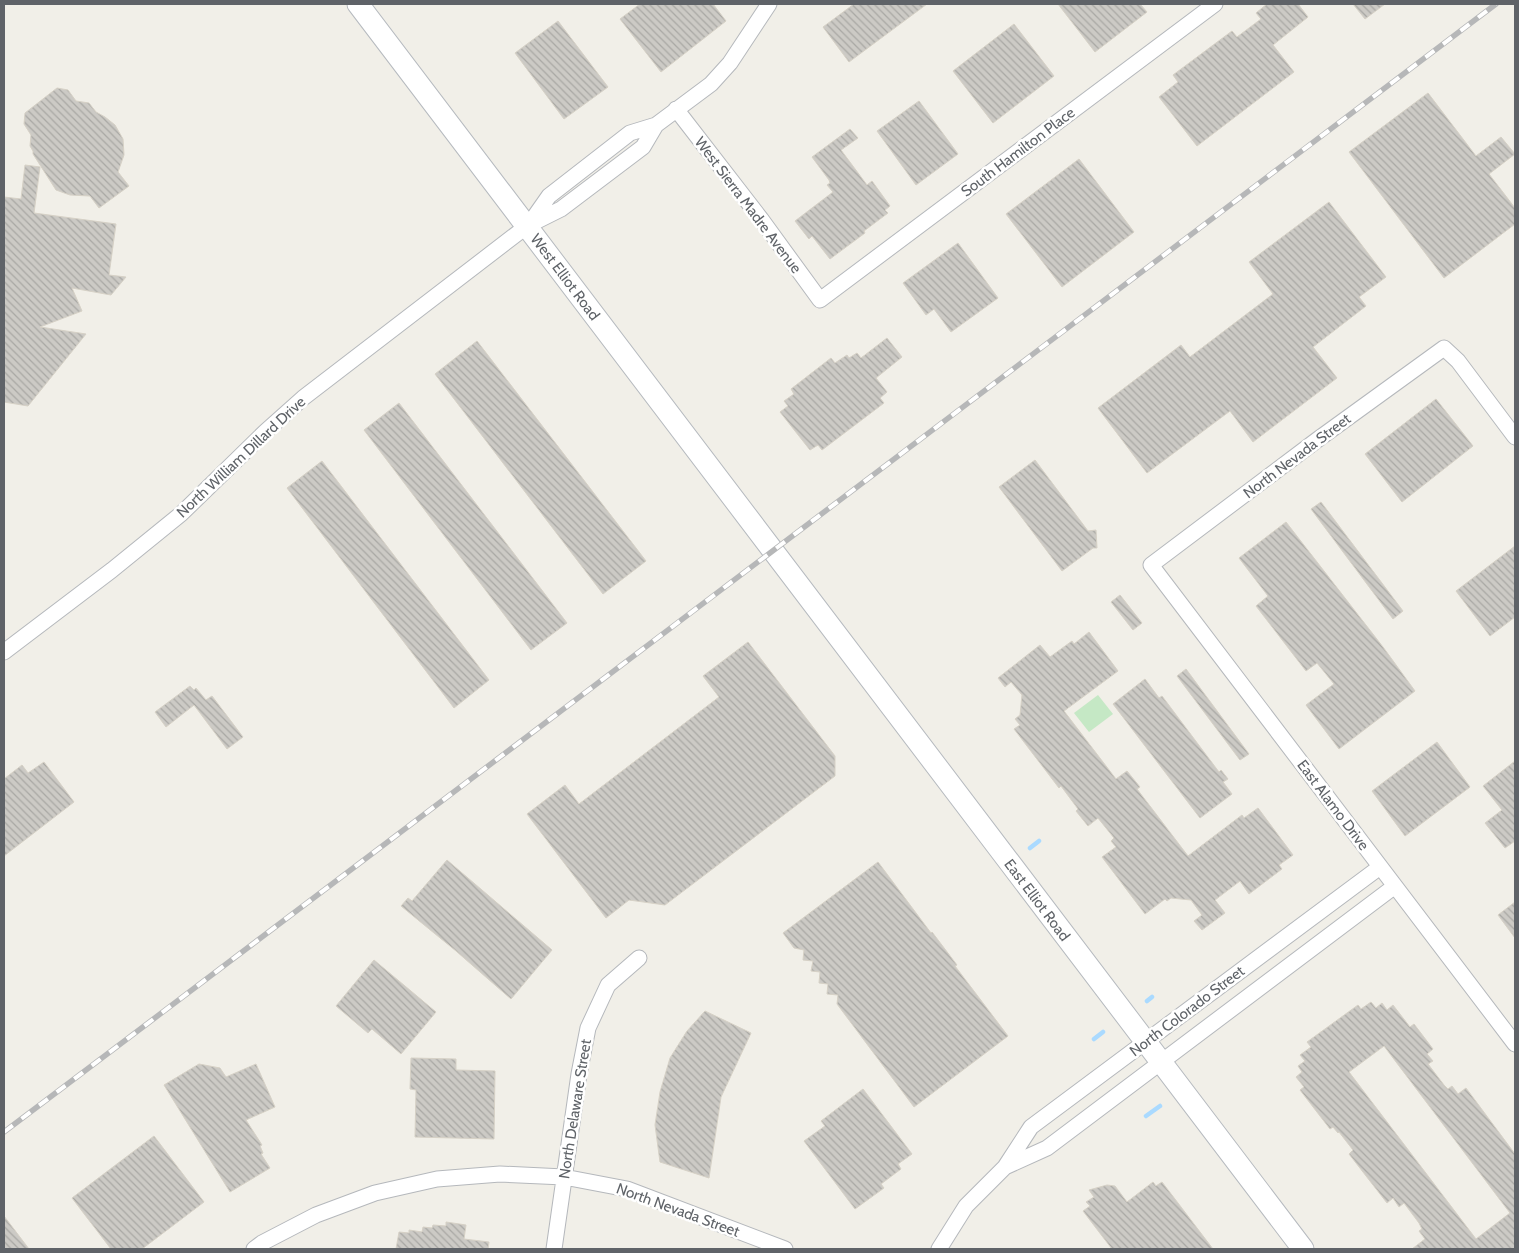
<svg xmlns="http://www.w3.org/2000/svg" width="1519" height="1253" font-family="Cabin,sans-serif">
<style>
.pitch{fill:#c5e8c5}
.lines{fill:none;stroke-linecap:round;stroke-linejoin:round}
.stream{stroke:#aadaff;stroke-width:4.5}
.building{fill:url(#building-back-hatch);stroke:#d6d1c6;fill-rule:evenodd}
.street-casing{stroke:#b5b8bc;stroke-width:17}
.secondary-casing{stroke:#b6babf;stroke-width:23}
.street{stroke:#fff;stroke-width:15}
.secondary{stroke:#fff;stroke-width:21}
.rail-casing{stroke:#b6b7b8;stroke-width:5.5}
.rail{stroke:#fff;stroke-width:4;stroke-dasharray:11;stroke-linecap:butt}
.labels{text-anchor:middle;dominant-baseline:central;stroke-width:5;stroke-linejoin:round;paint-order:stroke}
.street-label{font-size:15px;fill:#5f6368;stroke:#fff}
</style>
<defs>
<pattern id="building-back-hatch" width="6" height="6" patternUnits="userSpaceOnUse" patternTransform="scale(1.25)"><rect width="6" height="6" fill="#cccac5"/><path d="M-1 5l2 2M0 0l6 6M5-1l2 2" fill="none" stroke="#a9a8a4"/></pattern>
</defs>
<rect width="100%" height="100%" fill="#f1efe8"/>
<!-- pitch -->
<path class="pitch" d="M1098,695L1113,714L1089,732L1074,713Z"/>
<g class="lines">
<!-- stream -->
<path class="stream" d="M1030,848L1039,841
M1147,1001L1152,997
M1094,1039L1103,1032
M1146,1116L1160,1106"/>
</g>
<!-- building -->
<path class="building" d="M640,4H713L726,21L661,72L620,19Z
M854,4H927L849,62L823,27Z
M1058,4H1140L1147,12L1095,52Z
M1267,4H1298L1308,17L1273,45L1294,72L1197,146L1159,97L1178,82L1173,75L1232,31L1237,37L1261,19L1256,13Z
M1353,4H1385L1365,19Z
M558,21L608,87L564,119L515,53Z
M1014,24L1054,76L993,123L953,71Z
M57,88L68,90L76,101L89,103L96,112L105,117L115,125L123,139L124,155L118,172L129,186L99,208L90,196L70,195L56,190L33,154V151L30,146L31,135L24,124L25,113Z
M1428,93L1476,156L1501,137L1515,154L1489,174L1515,208V224L1444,278L1349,152Z
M919,101L958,154L916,185L877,131Z
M850,129L858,138L841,150L867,185L872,181L890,206L885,210L888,213L864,231L865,233L830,259L812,236L809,239L795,221L833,192L827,185L830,183L829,180L812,157Z
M1079,159L1134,232L1062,287L1006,214Z
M25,165L40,167L34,213L116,224L109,275L126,277L111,295L72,288L82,311L40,327L86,334L28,406L4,402V197L21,199Z
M1329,202L1386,277L1359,297L1366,306L1313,347L1337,378L1253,442L1230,411L1147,473L1098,408L1181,345L1190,357L1273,294L1249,262Z
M958,243L998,298L951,332L934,309L926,315L903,283Z
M887,338L902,357L876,378L887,392L880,398L884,403L822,450L818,445L810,450L780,412L788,406L784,401L794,394L791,389L831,358L835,363L847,355L849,358L857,353L861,358Z
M477,341L646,561L603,594L435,374Z
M1436,399L1473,446L1402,502L1365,454Z
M399,403L567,623L531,650L364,430Z
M1035,460L1088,531L1096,530L1097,548H1093L1062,571L999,487Z
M322,461L489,680L454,708L287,488Z
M1321,502L1403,611L1393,619L1311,509Z
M1286,522L1383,647L1415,691L1339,749L1306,705L1334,684L1317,663L1306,671L1256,606L1268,596L1239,558Z
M1515,546V617L1490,636L1456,591Z
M1120,595L1142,623L1133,630L1111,602Z
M1089,632L1118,671L1064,711L1116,779L1127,771L1140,787L1137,789L1188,856L1242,815L1244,818L1258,808L1293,855L1279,865L1282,869L1249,894L1240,881L1215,900L1225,913L1202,930L1194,921L1202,915L1191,900L1171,898L1167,901L1165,899L1145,914L1102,857L1116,847L1111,841L1114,838L1098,818L1088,826L1076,811L1078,809L1061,786L1059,788L1014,729L1020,725L1015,719L1020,715L1022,695L1011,682L1005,687L998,678L1040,645L1050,657L1072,641L1074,644Z
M748,642L835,756V776L665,905L629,900L606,918L527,814L565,785L579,804L719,697L703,676Z
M1186,669L1249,754L1240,760L1177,676Z
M1145,679L1159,698L1162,696L1219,772L1221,770L1228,779L1223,782L1232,794L1200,818L1113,704Z
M190,686L194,690L196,688L206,700L212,696L243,737L227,749L194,705L166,727L155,712Z
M1437,742L1470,787L1405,836L1372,791Z
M1515,761V841L1505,848L1485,823L1502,810L1483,786Z
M44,762L74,802L4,856V779L22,765L28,773Z
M447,860L552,950L511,999L456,951L401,906L408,898L412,901Z
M878,862L931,933L932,932L957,965L955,966L1008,1036L914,1107L837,1004L838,995L827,994L828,984L819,983L820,972L811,971L813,961L803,960L804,950L794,948L783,933Z
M1515,902V938L1498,915Z
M374,960L436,1012L401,1054L372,1029L368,1033L336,1006Z
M1371,1002L1376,1008L1382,1003L1387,1010L1393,1005L1410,1027L1414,1024L1433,1049L1427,1054L1433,1061L1428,1064L1444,1085L1448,1089L1452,1086L1458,1094L1466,1088L1515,1154V1249H1412L1425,1239L1419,1231L1422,1229L1419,1223L1404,1203L1399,1207L1393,1198L1387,1203L1349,1154L1353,1150L1339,1132L1338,1133L1333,1127L1330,1129L1300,1090L1304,1087L1296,1077L1302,1072L1298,1066L1305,1061L1300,1055L1311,1047L1307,1042L1358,1005L1361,1009ZM1384,1046L1510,1213L1476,1239L1349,1072Z
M705,1011L751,1033L721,1097L709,1178L660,1162L655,1125L660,1092L670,1058L687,1031Z
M411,1058L456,1059V1070L495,1071L494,1139L415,1137L416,1090L410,1089Z
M199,1064L220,1068L226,1077L256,1064L275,1107L246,1120L262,1145L260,1146L263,1153L261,1154L270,1168L230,1192L164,1085Z
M863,1089L912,1154L898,1164L901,1169L881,1184L884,1188L855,1209L804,1141L825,1126L821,1121Z
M154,1136L204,1202L142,1249H111L72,1198Z
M1153,1182L1156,1186L1162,1182L1213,1249H1112L1083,1211L1090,1206L1086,1202L1094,1197L1089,1190L1107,1185L1115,1186L1127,1202Z
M4,1216L29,1249H4Z
M446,1222L466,1225L464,1239L489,1242L488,1249H396L399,1232L409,1233V1230L422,1232L423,1227L432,1228L433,1225L446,1226Z"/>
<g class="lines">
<!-- street casing -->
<g class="street-casing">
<path id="street" d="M676,109L761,219L820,300L1215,4
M530,223L549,196L630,133L656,125L711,84L730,63L769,4
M1515,437L1458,361L1444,348L1317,440L1151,565L1515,1044
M4,652L112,570L181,514L266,431L303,398L527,226L561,209L643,147L656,125
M1005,1167L1047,1148L1395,886
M254,1249L262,1243L316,1215L375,1193L437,1179L500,1174L564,1177L627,1189L785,1249
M554,1249L579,1074L588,1028L608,985L639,958
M939,1249L966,1206L1005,1167L1031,1127L1380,867"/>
</g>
<!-- secondary casing -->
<g class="secondary-casing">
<path id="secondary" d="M358,4L1303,1249"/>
</g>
<!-- street -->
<use href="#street" class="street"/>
<!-- secondary -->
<use href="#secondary" class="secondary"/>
<!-- rail casing -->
<g class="rail-casing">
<path id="rail" d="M4,1132L1496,4"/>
</g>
<!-- rail -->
<use href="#rail" class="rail"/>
</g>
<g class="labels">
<!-- street labels -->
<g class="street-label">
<text transform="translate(1018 152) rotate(-37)">South Hamilton Place</text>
<text transform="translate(748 205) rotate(53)">West Sierra Madre Avenue</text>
<text transform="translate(565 277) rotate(53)">West Elliot Road</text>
<text transform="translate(1297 456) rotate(-37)">North Nevada Street</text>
<text transform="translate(241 457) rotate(-43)">North William Dillard Drive</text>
<text transform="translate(1333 805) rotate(53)">East Alamo Drive</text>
<text transform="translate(1037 900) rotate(53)">East Elliot Road</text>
<text transform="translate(1187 1011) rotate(-37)">North Colorado Street</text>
<text transform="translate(575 1109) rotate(-81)">North Delaware Street</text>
<text transform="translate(678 1210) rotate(20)">North Nevada Street</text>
</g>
</g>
<!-- border -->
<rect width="1519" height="1253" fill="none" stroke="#5f6368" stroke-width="10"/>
</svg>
